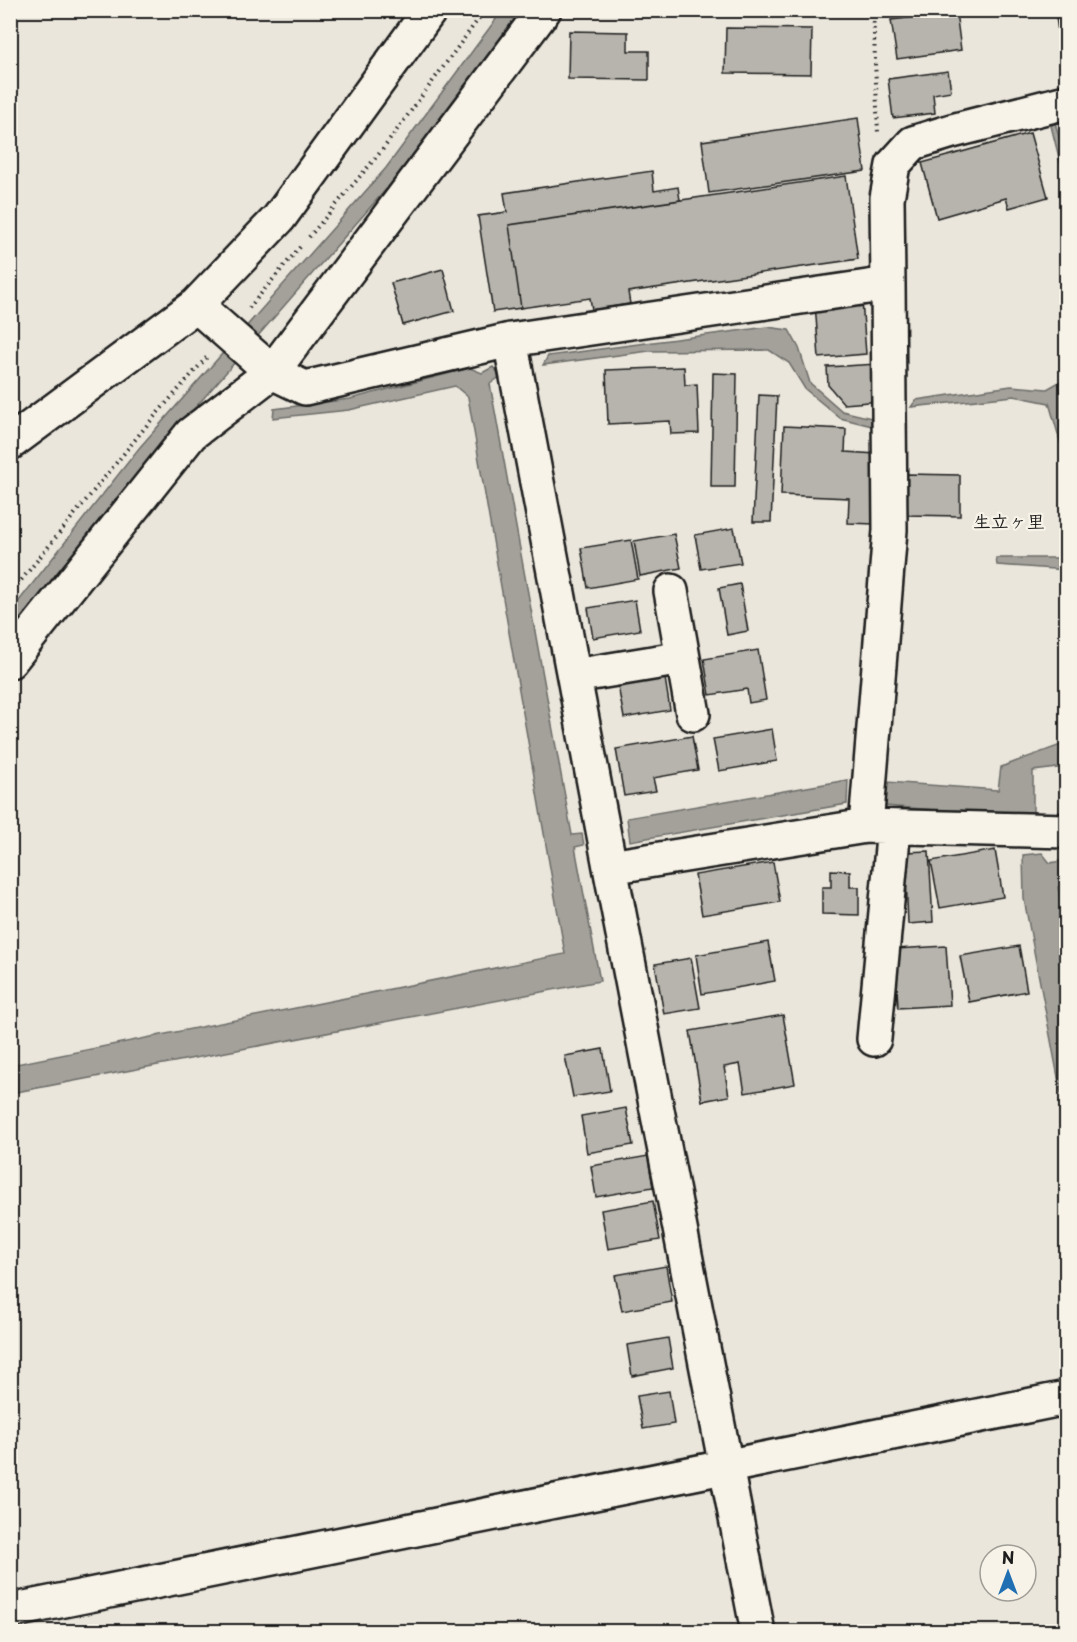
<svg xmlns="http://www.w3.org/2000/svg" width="1077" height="1642" font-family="'Playpen Sans','Klee One',sans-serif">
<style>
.water{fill:#a3a19a;stroke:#6d6c68;stroke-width:1.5}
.building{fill:#b6b4ac;stroke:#1c1c1c;stroke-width:1.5}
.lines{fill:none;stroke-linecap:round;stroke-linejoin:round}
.minor-casing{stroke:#1c1c1c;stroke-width:38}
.path{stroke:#1c1c1c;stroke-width:4;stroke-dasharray:1.5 4.5;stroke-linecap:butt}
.minor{stroke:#f7f3e8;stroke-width:33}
.labels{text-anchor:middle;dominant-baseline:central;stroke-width:4.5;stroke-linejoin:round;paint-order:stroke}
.neighbourhood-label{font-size:18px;font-weight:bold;fill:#1c1c1c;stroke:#f7f3e8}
</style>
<rect width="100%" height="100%" fill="#eae6dc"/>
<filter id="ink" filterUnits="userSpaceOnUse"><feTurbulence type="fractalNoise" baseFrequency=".0167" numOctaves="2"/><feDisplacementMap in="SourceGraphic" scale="12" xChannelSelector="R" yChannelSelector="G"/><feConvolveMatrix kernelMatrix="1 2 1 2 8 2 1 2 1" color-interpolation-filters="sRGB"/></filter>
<g filter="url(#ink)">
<!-- water -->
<path class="water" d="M502,11H522L395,179L146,464L11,638V611L140,447L386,168Z
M1055,122L1066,162V185L1051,126Z
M1066,276V533L1063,451L1049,403L1014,396L911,407L916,400L1011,386L1047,389L1063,380L1061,293Z
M767,327L789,330L799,348L810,383L842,411L880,420V428L840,418L805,389L789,363L769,350L649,351L543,365L548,356Z
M493,367L501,376L490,384L572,835L582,834L584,845L575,847L600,981L11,1093V1065L565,954L468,397L455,386L349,410L273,418L274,409L350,399L470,368L482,373Z
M996,558H1066V570L997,565Z
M1066,743V767L1033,771V818L885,806L887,782L998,790L1001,767Z
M848,780L847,804L630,841L627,818Z
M1042,853L1050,863L1066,860V885L1058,887L1066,934V1119L1024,899L1023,855Z"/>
<!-- building -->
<path class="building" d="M1055,10H1066V51L1061,52Z
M956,12L961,50L897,59L891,20Z
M726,28L812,29L811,74L725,73Z
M569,31L628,32V51H649V80L568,79Z
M948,71L951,91L933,94L935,113L893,118L888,79Z
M858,118L865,171L709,193L702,141Z
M1030,133L1048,197L1009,208L1006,198L937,218L922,163Z
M652,171L654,191L678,187L680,200L509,225L521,308L493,312L478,216L507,212L504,193Z
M846,176L858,259L628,292L630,304L592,310L590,298L521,308L509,225Z
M443,269L454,311L403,325L391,283Z
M862,300L866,354L819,358L815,303Z
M878,364L881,401L844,404L828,385L827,367Z
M684,367L685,385L697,384L699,433L671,434L670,421L608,424L606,370Z
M713,373L737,374L735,487H711Z
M759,395L777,396L771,522H753Z
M784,426L846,429L845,452L877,454L874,524L848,523L849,498L781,495Z
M906,474L960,475V516L905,515Z
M734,528L741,563L701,569L695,535Z
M674,534L681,568L640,576L634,541Z
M631,540L638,579L588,588L581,548Z
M740,584L748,631L727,635L719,588Z
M635,600L640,630L593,638L588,608Z
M758,650L766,700L749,703L747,689L710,695L704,659Z
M665,678L670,710L624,718L618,686Z
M772,729L777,761L719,771L713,739Z
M692,736L698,770L653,778L656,791L624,796L616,749Z
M995,850L1003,897L940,908L931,861Z
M929,851L933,922L908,924L905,852Z
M773,862L780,902L702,915L695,875Z
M831,870L850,871V887H859V915L822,914V887H831Z
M768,942L775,981L702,994L696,955Z
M946,946L950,1005L898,1008L895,949Z
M1019,946L1027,991L969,1002L960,956Z
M691,958L700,1008L664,1014L655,964Z
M783,1015L795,1084L745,1093L740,1064L724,1067L729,1096L702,1101L690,1031Z
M603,1049L610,1091L573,1097L565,1056Z
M626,1108L633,1145L587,1153L581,1116Z
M648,1156L653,1187L596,1197L591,1166Z
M653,1201L660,1240L608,1249L601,1210Z
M666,1266L672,1302L622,1311L615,1275Z
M668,1338L673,1368L632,1376L627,1345Z
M669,1391L674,1424L643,1429L637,1396Z"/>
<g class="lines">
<!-- minor casing -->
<g class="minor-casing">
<path id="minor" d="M196,305L272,372L305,388L510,340L888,284L887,198L893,165L913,143L952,131L1066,102
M510,340L610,867L758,1632
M10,443L196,305L279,218L430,10
M671,591L693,714
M10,661L191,434L272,372L544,10
M574,676L683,658
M866,826L890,530L888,284
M610,867L866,826L1066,831
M874,1039L894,827
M10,1611L1066,1398"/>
</g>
<!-- path -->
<path class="path" d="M873,10L878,133
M309,237L383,149L485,10
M249,308L300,247
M10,594L147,425L207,357"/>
<!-- minor -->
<use href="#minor" class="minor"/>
</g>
</g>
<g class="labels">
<!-- neighbourhood labels -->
<g class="neighbourhood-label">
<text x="1009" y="520">生立ヶ里</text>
</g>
</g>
<!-- margin -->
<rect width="1077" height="1642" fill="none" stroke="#f7f3e8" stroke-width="36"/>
<rect x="18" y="18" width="1041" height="1606" fill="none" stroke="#1c1c1c" stroke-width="2" filter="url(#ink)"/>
<!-- north arrow -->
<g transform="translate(1008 1573)"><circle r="28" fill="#f7f3e8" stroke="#9f9d96" stroke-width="1.5"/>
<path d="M0-4.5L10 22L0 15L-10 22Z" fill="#1f6fb2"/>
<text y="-9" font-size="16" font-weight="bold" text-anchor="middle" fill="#1c1c1c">N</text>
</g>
</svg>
